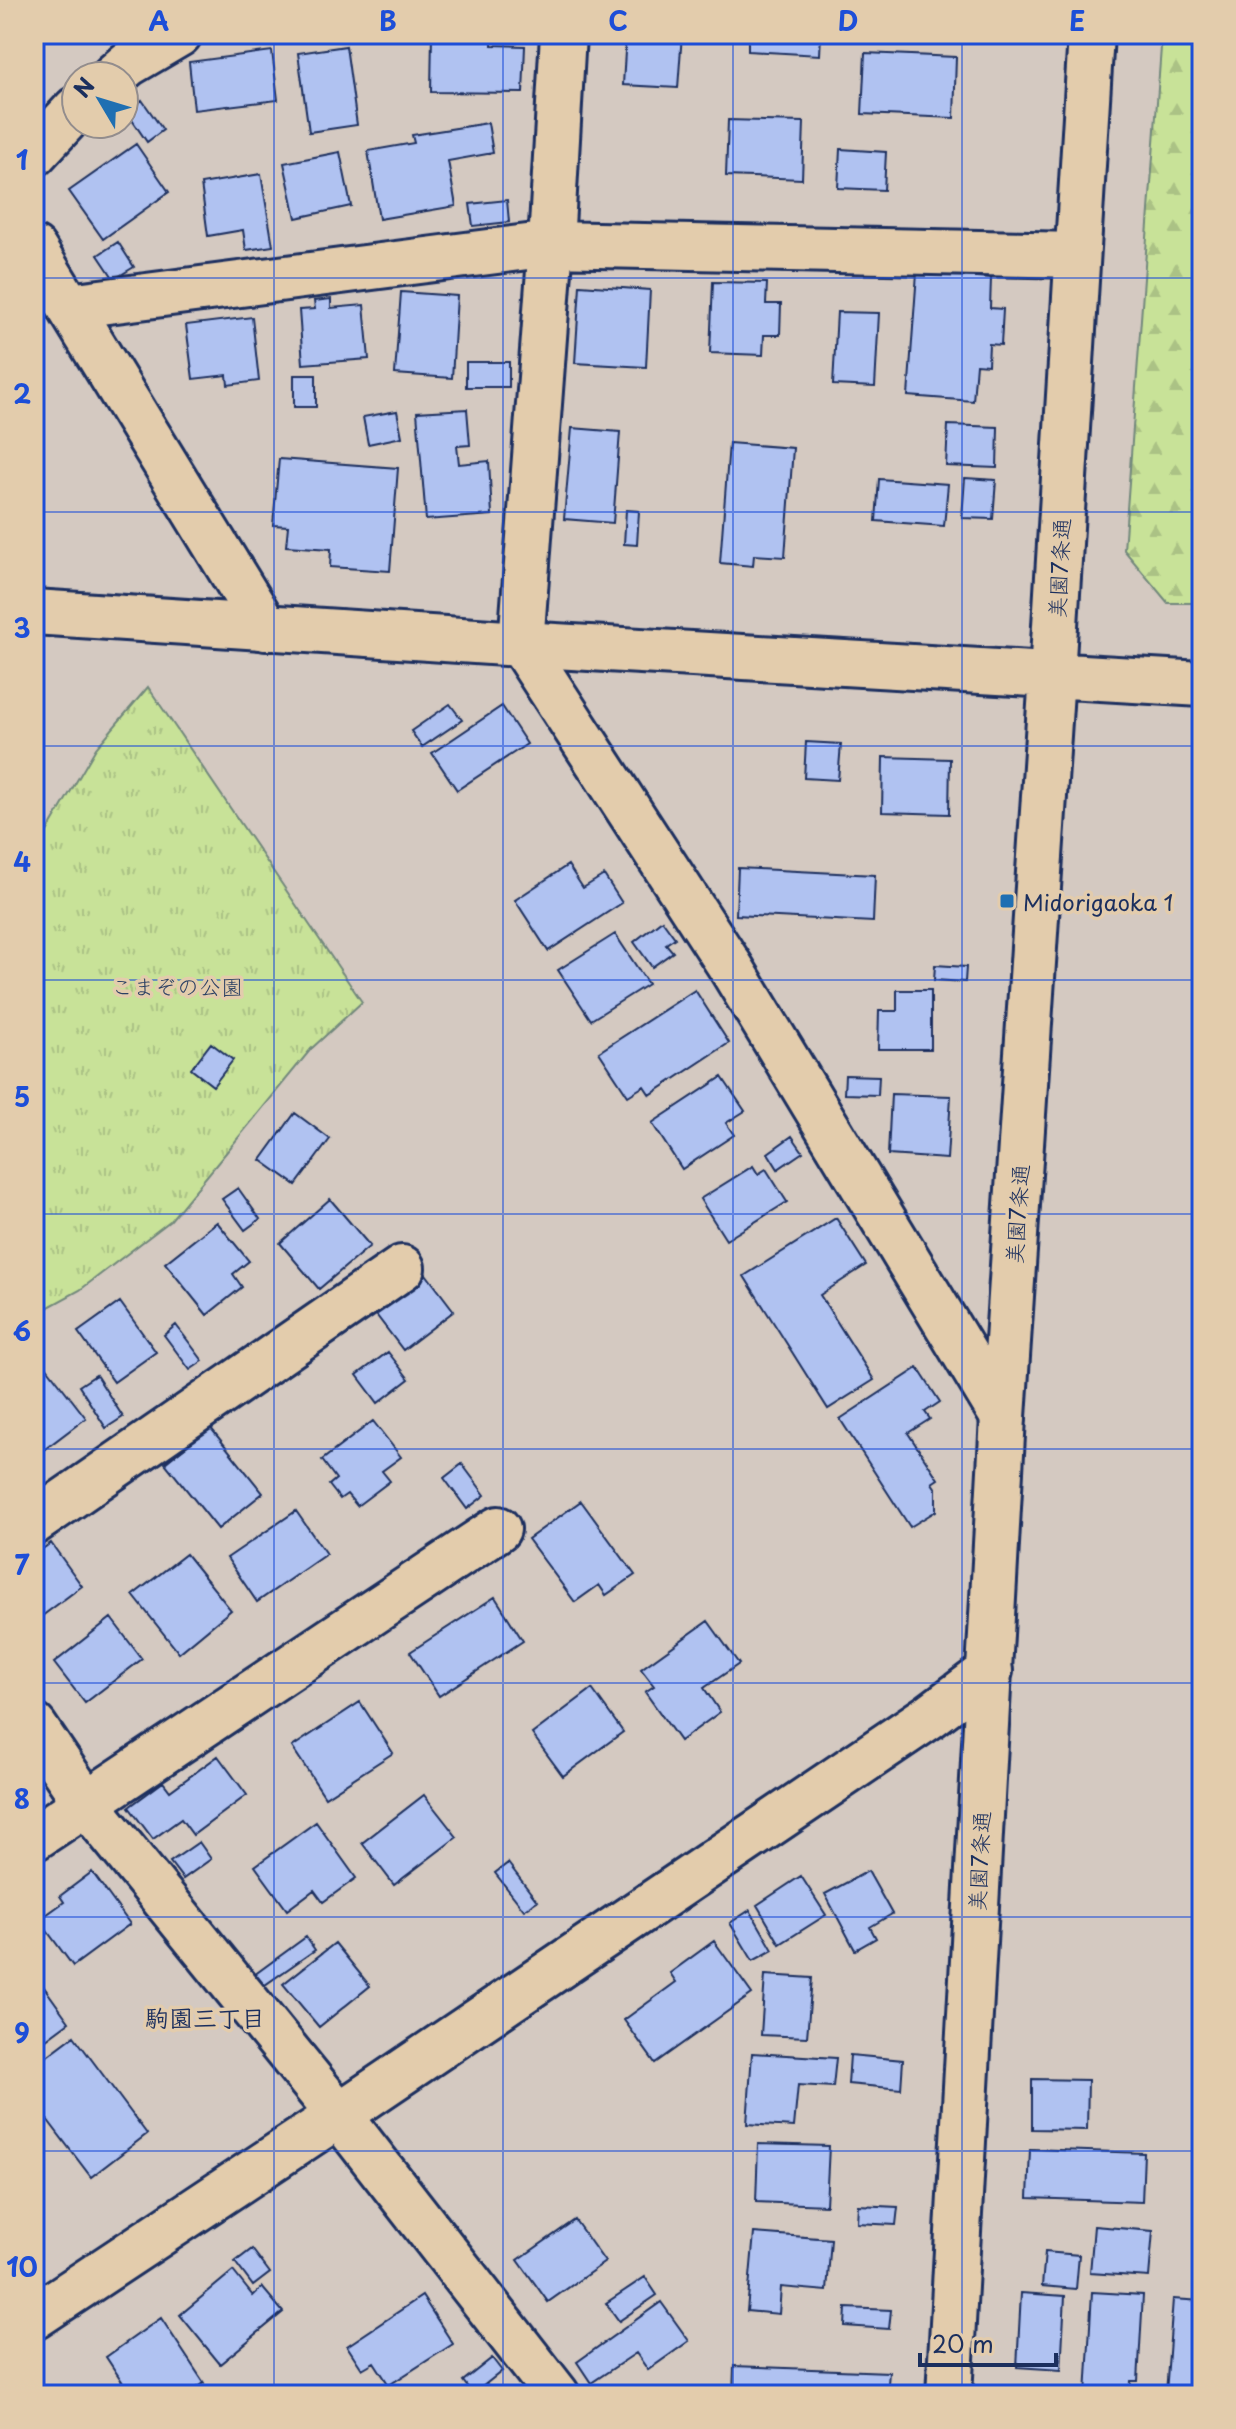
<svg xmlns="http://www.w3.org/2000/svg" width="1236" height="2429" font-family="'Playpen Sans','Klee One',sans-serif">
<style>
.forest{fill:url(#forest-firs);stroke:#72887b;stroke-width:2}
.park{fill:url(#park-tufts);stroke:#72887b;stroke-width:2}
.building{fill:#b0c2f1;stroke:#1b2f5e;stroke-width:2}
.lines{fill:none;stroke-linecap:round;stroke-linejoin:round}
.minor-casing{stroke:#1b2f5e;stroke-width:50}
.tertiary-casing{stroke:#1b2f5e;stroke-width:50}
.minor{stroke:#e3ccac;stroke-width:44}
.tertiary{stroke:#e3ccac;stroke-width:44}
.grid{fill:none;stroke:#1d4ed8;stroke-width:2;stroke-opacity:0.55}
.poi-dot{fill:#1f6fb2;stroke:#e3ccac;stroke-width:3}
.labels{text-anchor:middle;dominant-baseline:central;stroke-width:7;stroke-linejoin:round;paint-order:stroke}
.street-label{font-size:22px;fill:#1b2f5e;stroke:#e3ccac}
.poi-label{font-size:22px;fill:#1b2f5e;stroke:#e3ccac;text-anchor:start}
.park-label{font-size:22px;fill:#2c4164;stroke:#e3ccac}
.neighbourhood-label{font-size:24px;font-weight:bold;fill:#1b2f5e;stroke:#e3ccac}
.neatline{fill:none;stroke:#1d4ed8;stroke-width:3}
.grid-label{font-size:26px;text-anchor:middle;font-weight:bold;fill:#1d4ed8}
</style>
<defs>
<pattern id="forest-firs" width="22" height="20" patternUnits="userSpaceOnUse" patternTransform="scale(2)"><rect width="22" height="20" fill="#c8e298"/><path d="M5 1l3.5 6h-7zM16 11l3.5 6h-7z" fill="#abc285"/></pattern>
<pattern id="park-tufts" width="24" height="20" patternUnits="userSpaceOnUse" patternTransform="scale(2)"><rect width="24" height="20" fill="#c8e298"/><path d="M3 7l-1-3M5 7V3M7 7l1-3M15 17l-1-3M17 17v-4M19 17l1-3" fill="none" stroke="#abc285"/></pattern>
</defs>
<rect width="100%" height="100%" fill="#d4c9c1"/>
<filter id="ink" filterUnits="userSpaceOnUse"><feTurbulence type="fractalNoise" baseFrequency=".0125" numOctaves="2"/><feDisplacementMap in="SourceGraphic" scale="16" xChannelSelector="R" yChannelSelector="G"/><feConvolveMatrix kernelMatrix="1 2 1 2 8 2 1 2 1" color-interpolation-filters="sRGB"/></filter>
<g filter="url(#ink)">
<!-- forest -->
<path class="forest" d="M1162,34H1202V603H1168L1124,550Z"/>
<!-- park -->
<path class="park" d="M148,687L362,1002L311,1049L170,1221L80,1290L34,1315V854L96,748Z"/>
<!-- building -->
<path class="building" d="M432,34H492V45L525,46L523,93L431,92Z
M626,34H682L678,88L623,85Z
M748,34H821L820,55L748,51Z
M346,46L357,125L309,132L298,53Z
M272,51L278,100L194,110L189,62Z
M865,53L956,57L954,118L862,114Z
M142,100L163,130L147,142L126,111Z
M728,120L804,122L802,179L726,176Z
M488,123L493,153L448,161L456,206L379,219L368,151L414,143L412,135Z
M136,144L169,192L103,239L69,191Z
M840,149L886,152L884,190L838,188Z
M340,152L351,206L296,218L284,163Z
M261,174L273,246L246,250L243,230L208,236L201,184Z
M507,200L509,222L473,226L470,204Z
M118,242L134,267L114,279L98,255Z
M917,273L991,278L990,308L1003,309L1001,345L989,344L988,365L976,364L973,401L908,396Z
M713,282L767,283L766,304H781L780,335H764L763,355L710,353Z
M580,285L650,290L646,367L575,363Z
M401,292L457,296L452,378L395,374Z
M331,299V308L364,305L369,359L303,364L299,310L315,309L314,301Z
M837,312L879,313L875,387L833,385Z
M252,317L259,381L228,385L227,375L193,379L186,325Z
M466,362H509V387H466Z
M294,375H316V407H294Z
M467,409L470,445L457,446L459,464L489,461L492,515L426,520L417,412Z
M397,411L402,437L368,444L363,417Z
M948,425L998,427L997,468L946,466Z
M572,428L620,432L613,523L564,519Z
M729,443L793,448L785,557L754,555L753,566L720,563Z
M279,459L398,468L390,571L330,567L331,549L286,546L288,526L273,525Z
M965,478L996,480L993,519L962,518Z
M879,479L948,484L944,526L876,521Z
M626,510L639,511L637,545L624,544Z
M450,704L462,720L422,747L411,731Z
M502,706L527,744L457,790L432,753Z
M806,742L841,744L838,780L804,778Z
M883,757L950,759L949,814L882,812Z
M568,865L583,888L604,875L622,903L548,951L515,900Z
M738,868L875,875L873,922L736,915Z
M662,920L675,938L666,944L673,952L652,967L634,942Z
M615,934L648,984L591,1020L558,970Z
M935,965L966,967L965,982L934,980Z
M695,990L729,1043L650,1095L644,1086L628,1096L599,1052Z
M897,990H931V1049H878L879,1011H897Z
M211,1043L233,1060L213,1086L191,1069Z
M845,1075L879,1076L878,1095L844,1094Z
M722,1077L745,1111L726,1123L734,1135L682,1169L652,1123Z
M891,1094L951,1096L947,1159L888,1155Z
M295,1113L330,1139L296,1185L261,1160Z
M792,1136L803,1152L778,1169L768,1153Z
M753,1166L758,1174L766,1169L787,1202L726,1240L700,1199Z
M238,1188L260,1219L245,1230L222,1199Z
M330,1199L370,1246L319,1289L280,1243Z
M836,1218L866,1265L820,1295L874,1380L828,1409L744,1276Z
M217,1222L249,1261L233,1274L242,1287L207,1315L165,1263Z
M426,1274L454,1311L403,1350L374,1312Z
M120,1302L156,1352L114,1382L78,1332Z
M176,1325L203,1361L190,1370L164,1335Z
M388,1352L409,1379L378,1403L357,1375Z
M42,1361L86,1418L41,1452L34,1443V1368Z
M918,1368L940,1402L925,1412L930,1419L908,1433L938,1479L932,1483L936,1489V1511L910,1527L840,1419Z
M96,1375L123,1417L106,1428L79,1386Z
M373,1421L401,1457L382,1471L390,1481L357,1506L347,1494L340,1499L329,1485L336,1479L322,1460Z
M210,1427L263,1493L218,1529L165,1463Z
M462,1464L485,1495L467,1509L444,1478Z
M581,1501L635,1575L606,1595L599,1585L575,1602L528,1539Z
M296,1511L326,1554L257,1602L227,1558Z
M51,1543L82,1586L34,1622V1555Z
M186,1554L231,1610L179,1653L133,1595Z
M495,1597L523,1641L439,1696L410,1652Z
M111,1618L142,1659L85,1703L54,1663Z
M708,1621L739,1664L704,1688L720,1712L680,1741L645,1692L654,1686L641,1669Z
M592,1689L623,1732L563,1776L532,1734Z
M360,1702L393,1753L325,1797L292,1747Z
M218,1756L247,1795L193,1835L181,1819L153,1839L129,1807L163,1782L170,1791Z
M424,1795L457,1837L394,1885L362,1843Z
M316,1822L356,1878L323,1902L314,1890L287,1910L255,1866Z
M199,1842L211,1859L183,1879L170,1862Z
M508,1863L537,1901L524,1910L495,1873Z
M868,1871L892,1914L870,1927L876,1938L855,1950L825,1894Z
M92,1872L130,1924L73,1966L39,1920L64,1902L60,1896Z
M801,1876L826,1915L780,1944L757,1905Z
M750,1910L773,1950L753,1961L730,1923Z
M306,1937L315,1950L262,1987L254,1975Z
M714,1941L752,1994L655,2063L624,2020L676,1982L670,1973Z
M335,1943L370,1986L319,2027L283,1984Z
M34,1973L69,2022L34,2048Z
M765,1975L812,1978L807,2037L761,2035Z
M74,2036L147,2134L91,2177L34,2102V2066Z
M752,2053L836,2058L833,2087L798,2085L794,2127L747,2124Z
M850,2055L903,2060L901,2089L848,2084Z
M1032,2079L1088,2080L1087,2130L1032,2129Z
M758,2144L829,2146L826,2205L756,2202Z
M1030,2149L1144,2153L1142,2202L1028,2198Z
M858,2205L898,2207L896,2225L857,2223Z
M575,2220L605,2262L548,2302L518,2260Z
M1094,2226L1153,2231L1149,2277L1090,2273Z
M754,2233L831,2239L827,2291L781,2287L779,2314L747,2311Z
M252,2249L270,2273L253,2286L235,2262Z
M1045,2252L1079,2255L1076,2289L1042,2286Z
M233,2271L253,2296L262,2287L283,2312L220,2364L180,2315Z
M645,2277L657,2295L619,2321L606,2303Z
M1092,2292L1143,2295L1138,2381H1131L1130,2395H1086Z
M1021,2293L1065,2296L1061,2370L1017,2367Z
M422,2296L453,2344L389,2385L374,2362L362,2369L347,2346Z
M1173,2299L1202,2301V2375L1190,2374L1188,2394L1166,2393Z
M661,2302L689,2341L648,2370L636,2353L591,2383L577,2362Z
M846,2308L891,2310L889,2329L845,2326Z
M161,2318L204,2383L186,2395H131L106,2357Z
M492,2358L502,2371L473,2394L463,2381Z
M734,2366L889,2372L887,2395H733Z"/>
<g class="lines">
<!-- minor casing -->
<g class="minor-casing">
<path id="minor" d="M563,34L551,244L521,644L730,966L1003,1417
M114,76L128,64L179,34
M34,154L76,109
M34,249L266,628
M69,306L551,244L1077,255
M34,1522L402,1268
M34,1726L86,1803L339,2115L557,2395
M34,1838L498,1529"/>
</g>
<!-- tertiary casing -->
<g class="tertiary-casing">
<path id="tertiary" d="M34,612L521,644L1202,684
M34,2317L339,2115L930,1716L990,1671
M949,2395L1003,1417L1052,675L1091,34"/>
</g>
<!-- minor -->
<use href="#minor" class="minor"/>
<!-- tertiary -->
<use href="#tertiary" class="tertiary"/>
</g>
</g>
<!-- grid -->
<path class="grid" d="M274,34V2395M503,34V2395M733,34V2395M962,34V2395M34,278H1202M34,512H1202M34,746H1202M34,980H1202M34,1214H1202M34,1449H1202M34,1683H1202M34,1917H1202M34,2151H1202"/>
<!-- markers -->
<rect class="poi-dot" x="999" y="893" width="16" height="16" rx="4"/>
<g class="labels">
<!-- street labels -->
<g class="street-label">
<text transform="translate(1058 568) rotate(-87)">美園7条通</text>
<text transform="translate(1016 1214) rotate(-86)">美園7条通</text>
<text transform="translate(978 1861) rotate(-87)">美園7条通</text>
</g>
<!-- poi labels -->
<g class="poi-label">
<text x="1023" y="901">Midorigaoka 1</text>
</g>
<!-- park labels -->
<g class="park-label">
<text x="177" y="985">こまぞの公園</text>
</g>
<!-- neighbourhood labels -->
<g class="neighbourhood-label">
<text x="205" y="2017">駒園三丁目</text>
</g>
</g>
<!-- margin -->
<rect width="1236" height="2429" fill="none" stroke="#e3ccac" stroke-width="88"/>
<!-- north arrow -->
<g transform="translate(100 100) rotate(308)"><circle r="38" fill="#e3ccac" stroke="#938d8d" stroke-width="2"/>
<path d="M0-6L14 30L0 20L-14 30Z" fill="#1f6fb2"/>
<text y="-12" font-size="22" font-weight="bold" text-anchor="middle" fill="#1b2f5e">N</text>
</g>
<!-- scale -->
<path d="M920 2353v12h136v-12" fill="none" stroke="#1b2f5e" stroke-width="4"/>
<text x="932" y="2353" font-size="24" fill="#1b2f5e" stroke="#e3ccac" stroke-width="6" paint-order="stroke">20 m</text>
<rect x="44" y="44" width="1148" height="2341" class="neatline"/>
<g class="grid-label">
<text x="159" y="31">A</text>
<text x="388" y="31">B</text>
<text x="618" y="31">C</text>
<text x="848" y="31">D</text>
<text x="1077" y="31">E</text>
<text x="22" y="170">1</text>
<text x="22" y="404">2</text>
<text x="22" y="638">3</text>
<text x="22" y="872">4</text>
<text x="22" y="1107">5</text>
<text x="22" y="1341">6</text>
<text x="22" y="1575">7</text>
<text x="22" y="1809">8</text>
<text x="22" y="2043">9</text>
<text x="22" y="2277">10</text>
</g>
</svg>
